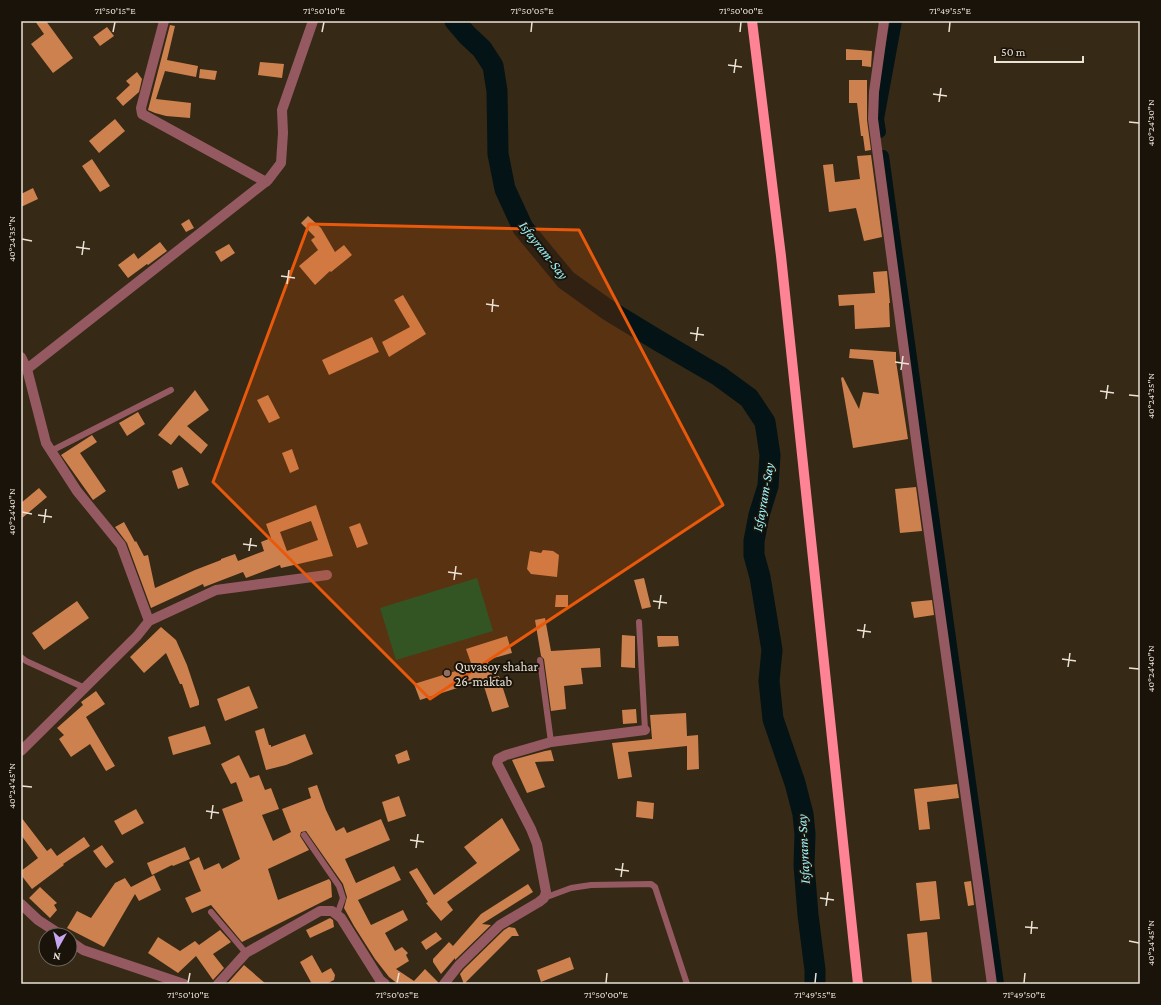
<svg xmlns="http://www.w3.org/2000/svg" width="1161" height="1005" font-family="'Crimson Pro',serif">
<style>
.green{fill:#06542a}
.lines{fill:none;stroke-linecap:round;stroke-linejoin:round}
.canal{stroke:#041315;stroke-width:12}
.river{stroke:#041315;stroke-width:21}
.building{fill:#cd814f;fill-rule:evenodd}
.service{stroke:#955a61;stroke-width:6}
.minor{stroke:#955a61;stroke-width:10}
.primary{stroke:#fe8495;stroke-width:10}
.marked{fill:#e8590c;fill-opacity:0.2;stroke:#e8590c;stroke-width:3;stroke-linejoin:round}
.ticks{fill:none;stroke:#ebe2d6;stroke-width:1.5}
.education-dot{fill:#8d6e63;stroke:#19130a;stroke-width:1.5}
.labels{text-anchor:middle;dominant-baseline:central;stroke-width:4;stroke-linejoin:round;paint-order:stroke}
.poi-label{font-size:13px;fill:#ebe2d6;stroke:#19130a;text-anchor:start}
.water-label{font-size:14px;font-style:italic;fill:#9af4fb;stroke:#19130a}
.neatline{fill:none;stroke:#ebe2d6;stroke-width:1.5}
.ticks-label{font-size:10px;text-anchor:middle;fill:#ebe2d6}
</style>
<rect width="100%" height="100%" fill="#362915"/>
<!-- green -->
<path class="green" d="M477,578L493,631L396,660L380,608Z"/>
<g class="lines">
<!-- canal -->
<path class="canal" d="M880,132L878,119L896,21
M883,156L998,984"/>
<!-- river -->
<path class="river" d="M455,21L467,35L482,49L493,66L497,91L498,154L505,189L523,228L566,280L608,310L659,341L719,376L749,398L765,422L770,455L768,486L759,515L754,541V555L760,577L772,650L769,681L773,719L795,783L803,814L805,834L804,865L808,915L815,970V984"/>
</g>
<!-- building -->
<path class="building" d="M35,21H46L73,58L53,73L31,44L44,34Z
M170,25L175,26L167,60L198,66L196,77L165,71L156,99L191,103L190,118L166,116L155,113L148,110Z
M107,27L114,36L100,46L93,37Z
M846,49L872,51L871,67L862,66V60H846Z
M260,62L284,64L282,78L258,75Z
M200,69L217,71L215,80L199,78Z
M137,72L142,79L139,92L123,106L116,98L130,85L126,81Z
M849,80H867V120L871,150L865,151L863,136H861L857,103H849Z
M115,119L125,131L99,153L89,141Z
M871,155L882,237L864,241L856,208L829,212L823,165L833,164L835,182L860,179L857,156Z
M92,159L110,186L100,192L82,166Z
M33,188L38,199L21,207V194Z
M308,216L321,228L335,252L344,245L352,255L331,272L330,271L315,285L299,266L318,250L311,240L315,237L301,223Z
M189,219L194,228L186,232L181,224Z
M160,242L167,251L148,265L147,264L128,278L118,265L134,253L138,259Z
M229,244L235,253L221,262L215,252Z
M887,271L890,303H889L890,327L855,329L854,305L839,306L838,295L875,293L873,272Z
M403,295L426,334L389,357L382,342L410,327L394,300Z
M372,337L379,352L329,375L322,360Z
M850,349L896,352V361L908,439L853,448L841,378L843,377L859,409L863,392L879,394L873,360L849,358Z
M195,390L209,410L187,426L208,445L201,454L179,435L171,445L158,435Z
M268,395L280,418L269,423L257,400Z
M138,412L145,424L127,436L119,423Z
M92,435L97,442L80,453L106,491L93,500L61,455Z
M292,449L299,469L290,473L282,453Z
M182,467L189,485L178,489L172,471Z
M916,487L922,531L900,533L895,489Z
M39,488L47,497L21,519V503Z
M316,505L333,556L281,568L280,565L246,578L243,572L204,587L203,584L151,608L127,543L115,527L124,522L135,542L136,541L144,556L148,555L155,588L195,570L221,560V559L235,554L238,561L264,551L261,542L271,538L266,524ZM311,521L318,540L287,551L280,532Z
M360,523L368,544L357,548L349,527Z
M543,550L553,551L559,555L557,577L531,574L527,569L530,551L541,553Z
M644,578L651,607L642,609L634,580Z
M556,595H568V607H555Z
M932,600L934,615L914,618L911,602Z
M77,601L89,618L44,650L32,633Z
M545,618L551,651L600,648L601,667L581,668L583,684L564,686L566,709L551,711L544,659L541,656L535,620Z
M161,627L176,640L187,665L199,701V705L190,708L182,684H180L166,653L144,673L130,657Z
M622,635L635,636V668L621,667Z
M507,636L512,653L487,660L493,677L499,676L509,707L492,712L482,680L420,700L414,684L472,666L466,649Z
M657,636H678L679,646L658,647Z
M249,686L258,708L225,721L217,699Z
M96,691L105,704L86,717L115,766L106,771L90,744L71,757L59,739L64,735L57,728L83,705L81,702Z
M636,709L637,723L623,724L622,710Z
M686,713L687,736L698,735L699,769L687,770V746L628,752L632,777L618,779L612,743L652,739L650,715Z
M205,726L211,744L173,755L168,737Z
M264,728L269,745H271V747L305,734L313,754L286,765L266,770L255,731Z
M407,750L410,760L398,764L395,755Z
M551,750L554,761L535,762L545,787L527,793L512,760L545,751Z
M239,755L250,778L259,775L265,790L271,788L279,809L262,815L273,841L291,832L282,809L311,798L308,788L317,785L326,810L336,831L344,827L347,833L381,819L390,840L345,859L356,883L394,866L401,880L358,900L371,925L403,910L408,920L385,933L395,951L402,947L408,953L406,955L409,961L396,969L414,981L425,969L438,982V984H398L389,977L375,959L354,926L344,908L347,897L343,884L306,831L301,832L300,836L309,850L268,869L278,900L329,879L331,882L332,897L242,942L211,905L192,913L185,898L201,891L189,862L199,857L204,870L219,863L222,869L240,859L222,809L243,801L236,782L231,784L221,764Z
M957,784L959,798L927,802L930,829L919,830L914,789Z
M399,796L406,816L388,822L382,802Z
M637,801L654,803L653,819L636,817Z
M136,809L144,823L122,835L114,821Z
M21,817L47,851L51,848L57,856L84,837L90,846L63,864L64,865L32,889L21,875V871L38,858L21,835Z
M502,818L520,850L447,902L453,910L441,921L426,903L428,902L409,872L417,868L434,895L477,863L464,847Z
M102,845L114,862L106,868L103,865L93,851Z
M185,847L190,859L173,866L172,865L152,875L147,863Z
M154,875L161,890L139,901L135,894L104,947L67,928L77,911L91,918L115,883L125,878L131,887Z
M936,881L940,919L920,921L916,883Z
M971,881L974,905L968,906L964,882Z
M528,884L533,892L482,924L491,925L455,960V958L441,974L433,962V959L449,942L453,946L481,914Z
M40,887L57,903L54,905L57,910L50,918L29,898Z
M330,918L333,920L334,927L310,938L306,930Z
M509,927L515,928L519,936H512L464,984L460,974L464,969L504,930Z
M220,930L231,942L213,954L224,968L213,980L196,956L178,973L148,953L158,937L180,951L195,941L199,945Z
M436,932L442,939L426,950L421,942Z
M927,932L932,984H912L907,934Z
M312,955L322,973L331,968L335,975L334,980L326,984H312L300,962Z
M570,957L574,969L541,982L537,970Z
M244,965L266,984H227Z"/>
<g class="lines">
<!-- service -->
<path class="service" d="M51,451L171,390
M639,622L645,730
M21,657L26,661L85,688
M540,660L551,742
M304,835L339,886L343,898L337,915
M544,898L571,888L591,885L651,884L655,887L687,984
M211,912L246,953"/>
<!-- minor -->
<path class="minor" d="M164,21L141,108L142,114L266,182
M884,21L874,92L873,119L919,462L992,984
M21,357L27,369L46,443L77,491L121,545L149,621
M27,369L268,180L281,163L283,133L282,110L313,21
M21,751L137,636L149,621L216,590L327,575
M21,904L38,920L61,935
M70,941L83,950L184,984
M218,984L246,953L320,911H332L341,918L380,980L385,984
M444,984L459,965L500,925L539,902L544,898L546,892L537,844L531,829L497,763L498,759L506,755L551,742L645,730"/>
<!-- primary -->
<path class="primary" d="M752,21L781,256L858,984"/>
</g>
<!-- marked area -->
<path class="marked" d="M309,224L579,230L723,505L430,699L213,482Z"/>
<!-- ticks -->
<path class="ticks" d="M113,32L115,22M322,32L324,22M531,32L532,22M740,32L741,22M949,32L950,22M728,65L742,67M734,73L736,59M933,94L947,96M939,102L941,88M1129,122L1139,123M22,239L32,241M76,247L90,249M82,255L84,241M281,276L295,278M287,284L289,270M486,304L499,306M492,312L493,299M690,333L704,335M696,341L698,327M895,362L909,364M901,370L903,356M1100,391L1114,393M1129,395L1139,396M1106,399L1108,385M22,512L32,514M38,515L52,517M44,523L46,509M243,544L257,546M249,551L251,538M448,572L462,574M454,580L456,566M653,601L667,603M659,609L661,595M857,630L871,632M863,638L865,624M1062,659L1076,661M1068,667L1070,653M1129,668L1139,669M22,786L32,787M206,811L219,813M211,819L213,805M410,840L424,842M416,848L418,834M615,869L629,871M621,877L623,863M820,898L834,900M826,906L828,892M1025,927L1038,928M1031,934L1032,921M1129,941L1139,943M188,983L190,973M397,983L399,973M606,983L607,973M815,983L816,973M1024,983L1025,973"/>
<!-- markers -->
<circle class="education-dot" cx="447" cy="673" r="4"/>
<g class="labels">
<!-- poi labels -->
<g class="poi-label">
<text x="455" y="666">Quvasoy shahar<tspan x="455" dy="15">26-maktab</tspan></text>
</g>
<!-- water labels -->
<g class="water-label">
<text transform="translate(544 250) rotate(52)">Isfayram-Say</text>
<text transform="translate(763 497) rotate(-80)">Isfayram-Say</text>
<text transform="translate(803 849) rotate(-93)">Isfayram-Say</text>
</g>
</g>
<!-- border -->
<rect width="1161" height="1005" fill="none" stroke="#19130a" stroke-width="44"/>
<!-- north arrow -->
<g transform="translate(58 947) rotate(188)"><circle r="19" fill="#19130a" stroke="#6d665c"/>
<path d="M0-3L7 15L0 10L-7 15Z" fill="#c7a6ef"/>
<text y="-6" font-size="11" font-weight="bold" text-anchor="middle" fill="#ebe2d6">N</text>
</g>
<!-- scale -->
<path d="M995 56v6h88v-6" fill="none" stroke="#ebe2d6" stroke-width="2"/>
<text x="1001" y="56" font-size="12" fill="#ebe2d6" stroke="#19130a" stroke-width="3" paint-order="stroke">50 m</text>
<rect x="22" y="22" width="1117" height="961" class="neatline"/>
<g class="ticks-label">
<text x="115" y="14">71°50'15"E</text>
<text x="324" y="14">71°50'10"E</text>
<text x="532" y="14">71°50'05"E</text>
<text x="741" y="14">71°50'00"E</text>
<text x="950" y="14">71°49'55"E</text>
<text transform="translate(1150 123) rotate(-90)" y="4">40°24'30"N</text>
<text transform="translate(11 239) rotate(-90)" y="4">40°24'35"N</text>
<text transform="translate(1150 396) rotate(-90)" y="4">40°24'35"N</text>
<text transform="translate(11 512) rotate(-90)" y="4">40°24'40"N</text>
<text transform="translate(1150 669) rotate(-90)" y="4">40°24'40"N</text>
<text transform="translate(11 786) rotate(-90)" y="4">40°24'45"N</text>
<text transform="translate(1150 943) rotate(-90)" y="4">40°24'45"N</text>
<text x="188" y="998">71°50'10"E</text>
<text x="397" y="998">71°50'05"E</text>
<text x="606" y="998">71°50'00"E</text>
<text x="815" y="998">71°49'55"E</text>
<text x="1024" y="998">71°49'50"E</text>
</g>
</svg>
